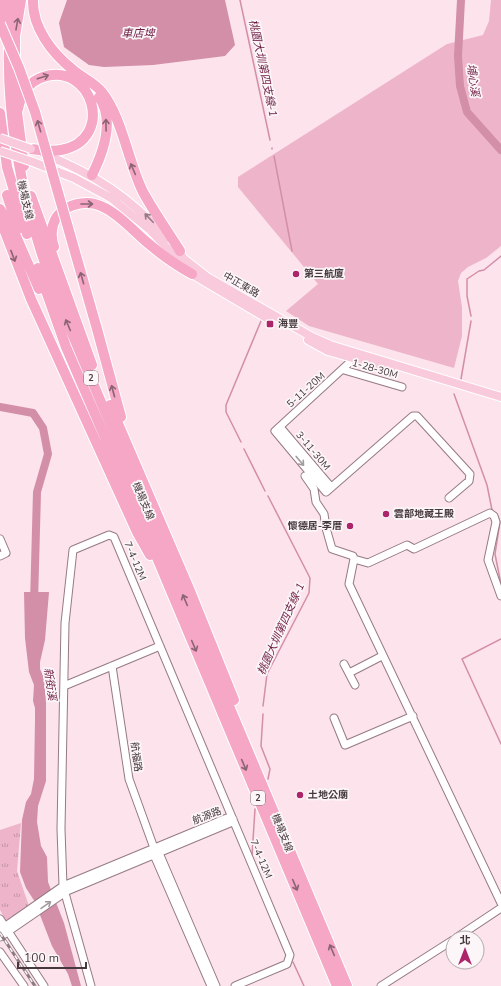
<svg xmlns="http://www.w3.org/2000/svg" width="501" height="986" font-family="'Nunito Sans','Noto Sans TC',sans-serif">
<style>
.green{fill:#eeb5ca}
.park{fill:url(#park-tufts)}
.water{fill:#d38ea8}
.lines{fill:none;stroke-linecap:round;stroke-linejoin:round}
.stream{stroke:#d38ea8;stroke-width:1.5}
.river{stroke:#d38ea8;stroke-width:8}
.minor-casing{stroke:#967a84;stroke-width:9}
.major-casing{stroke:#fff;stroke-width:10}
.highway-casing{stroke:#fff;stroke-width:12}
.minor{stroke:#fff;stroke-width:7}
.major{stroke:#f9cadc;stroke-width:8}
.highway{stroke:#f5a7c5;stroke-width:10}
.rail-casing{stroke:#8c7a81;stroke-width:3}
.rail{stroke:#fcf6f8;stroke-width:1.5;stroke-dasharray:4.5;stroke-linecap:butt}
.major-bridge-casing{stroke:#fff;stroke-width:10;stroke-linecap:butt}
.highway-bridge-casing{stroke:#fff;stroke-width:12;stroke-linecap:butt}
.major-bridge{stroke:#f9cadc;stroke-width:8}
.highway-bridge{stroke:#f5a7c5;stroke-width:10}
.oneway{stroke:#8b6473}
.oneway2{stroke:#967a85}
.oneway3{stroke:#a29c9e}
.poi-dot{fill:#ac256a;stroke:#fcf6f8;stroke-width:1.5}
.labels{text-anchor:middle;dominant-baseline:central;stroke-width:3.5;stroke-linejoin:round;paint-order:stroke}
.shield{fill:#fcf6f8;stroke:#7c7175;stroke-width:1}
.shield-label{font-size:9px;font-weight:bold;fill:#45383d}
.street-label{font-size:10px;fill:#45383d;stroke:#fcf6f8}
.poi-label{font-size:10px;font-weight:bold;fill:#45383d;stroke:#fcf6f8;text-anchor:start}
.water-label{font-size:11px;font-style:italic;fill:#6e1d44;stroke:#fcf6f8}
</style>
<defs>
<pattern id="park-tufts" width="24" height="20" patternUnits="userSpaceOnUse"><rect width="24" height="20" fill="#eeb5ca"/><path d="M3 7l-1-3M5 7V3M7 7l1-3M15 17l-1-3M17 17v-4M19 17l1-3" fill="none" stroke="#c394a5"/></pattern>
</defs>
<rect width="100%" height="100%" fill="#fce3ec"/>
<!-- green -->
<path class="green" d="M491,0H501V246L486,258L468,267L461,273L458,281L462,307V336L454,368L309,326L286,311L318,284L238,187V177L447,44L483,35L489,21Z"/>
<!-- park -->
<path class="park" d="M21,823L17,871L29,906L6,921L0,910V830Z"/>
<!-- water -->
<path class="water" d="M67,0H225L235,45L225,56L153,65L104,67L89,65L64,47L59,23Z
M24,592H49L45,640L40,662V669L44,678L46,703V781L38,806L37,822L41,846L47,857L48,882L64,923L81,986H72L68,974L52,946L35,902L26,888L20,872L22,820L26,802L31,794L34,779L35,720V708L33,701L34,685L29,672L25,638Z"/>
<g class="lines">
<!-- stream -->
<path class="stream" d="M240,0L270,140
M272,148V149
M274,156L292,251
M471,316L467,296V279L479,271L484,270L501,256
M461,379L471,321
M454,394L487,485L492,510
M241,442L226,412V405L261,321
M244,449L265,491
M496,513L500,522L495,554L501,584
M501,639L462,659L501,744
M263,706L267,674L309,593L310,578L268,496
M263,714L261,746L270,769L268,779
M252,855L255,809
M251,870L259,890
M293,962L304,986"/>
<!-- river -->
<path class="river" d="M461,0L458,56L460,86L467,112L501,150
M0,407L33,413L43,428L48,454L37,492L34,603"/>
<!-- minor casing -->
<g class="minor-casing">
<path id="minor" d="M349,363L275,431L326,492L413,416H417L470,474L469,481L449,498
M344,370L402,387
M280,427L331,487
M305,476L314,489L316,502L324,514L326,528L332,549L353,556L354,559L349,584L501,903
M0,539L6,553L0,556
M354,559L368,563L407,545L414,549L490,513L494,516L496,522L488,560L501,596
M344,664L355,685
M112,666L129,779L154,848V855L211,986
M349,673L382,656
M64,686L160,646
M334,718L345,745L413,716
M156,849L159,853L216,986
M0,919L44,986
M0,930L63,886L227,818L233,819
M0,937L67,891L230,823L233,819
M456,938L501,908
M0,952L24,986
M91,986L63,886L61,829L65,623L73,550L109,535L114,537L290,955L287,964L235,986
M381,986L453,940"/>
</g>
<!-- major casing -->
<g class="major-casing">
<path id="major" d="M44,154C96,175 129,197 167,238
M33,162L74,178L111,198L150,230L192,274L268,319
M177,248L184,259L207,277L312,337L330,345L501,397
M308,340L328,351L391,369"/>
</g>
<!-- highway casing -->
<g class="highway-casing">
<path id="highway" d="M12,0C0,106 23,213 63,312L347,986
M21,0L15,36V97L24,166
M33,0C32,27 52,53 72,69C81,77 93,82 101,91C122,116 128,162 143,192C154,212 168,232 180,251
M0,23L5,0
M18,109C21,94 28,82 43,77C93,61 116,140 61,150C51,152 41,150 31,149
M0,113L7,167L27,234
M92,175C103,153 115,120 99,97
M7,195L18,229
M31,196L92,365
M0,209L15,234L39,289
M0,219L31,299L137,532L150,555
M54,247C50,236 51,222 60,213C68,205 83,201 95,204C115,209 133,231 149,244C163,256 176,265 192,274
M38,268L66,347L158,560L337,986
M97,329L121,417
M110,405L190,591L234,700"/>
</g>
<!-- minor -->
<use href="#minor" class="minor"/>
<!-- major -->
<use href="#major" class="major"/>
<!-- highway -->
<use href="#highway" class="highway"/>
<!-- rail casing -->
<g class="rail-casing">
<path id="rail" d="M0,933L35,986"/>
</g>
<!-- rail -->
<use href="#rail" class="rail"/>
<!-- major-bridge casing -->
<g class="major-bridge-casing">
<path id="major-bridge" d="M0,138L31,149
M0,151L33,162"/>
</g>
<!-- highway-bridge casing -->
<g class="highway-bridge-casing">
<path id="highway-bridge" d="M0,24L19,68L35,112L97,329"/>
</g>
<!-- major-bridge -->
<use href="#major-bridge" class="major-bridge"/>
<!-- highway-bridge -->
<use href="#highway-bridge" class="highway-bridge"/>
</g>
<!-- one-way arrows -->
<defs><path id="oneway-shaft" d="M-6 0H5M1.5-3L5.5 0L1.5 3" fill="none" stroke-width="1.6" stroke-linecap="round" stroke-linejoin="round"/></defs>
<g class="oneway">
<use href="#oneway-shaft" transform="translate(17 24) rotate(-80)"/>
<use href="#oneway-shaft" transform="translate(43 77) rotate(-18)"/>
<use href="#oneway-shaft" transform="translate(106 125) rotate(-91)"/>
<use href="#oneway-shaft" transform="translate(39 126) rotate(-106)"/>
<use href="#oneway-shaft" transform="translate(133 169) rotate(-113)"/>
<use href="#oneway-shaft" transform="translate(87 204)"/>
<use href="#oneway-shaft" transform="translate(13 256) rotate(69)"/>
<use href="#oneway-shaft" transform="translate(82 278) rotate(-106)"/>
<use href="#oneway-shaft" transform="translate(68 325) rotate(-113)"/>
<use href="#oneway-shaft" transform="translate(113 391) rotate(-105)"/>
<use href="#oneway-shaft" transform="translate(185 600) rotate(-113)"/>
<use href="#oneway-shaft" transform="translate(194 646) rotate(67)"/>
<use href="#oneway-shaft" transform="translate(244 765) rotate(67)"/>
<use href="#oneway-shaft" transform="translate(295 885) rotate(67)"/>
<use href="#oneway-shaft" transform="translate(332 950) rotate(-113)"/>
</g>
<use class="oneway2" href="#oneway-shaft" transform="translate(149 218) rotate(-134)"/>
<g class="oneway3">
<use href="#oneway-shaft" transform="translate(300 461) rotate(50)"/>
<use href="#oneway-shaft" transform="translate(46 905) rotate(-35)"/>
</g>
<!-- markers -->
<g class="poi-dot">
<circle cx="296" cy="274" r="4"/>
<rect x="266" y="320" width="8" height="8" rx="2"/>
<circle cx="386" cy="514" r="4"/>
<circle cx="350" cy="526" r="4"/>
<circle cx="300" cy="795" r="4"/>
</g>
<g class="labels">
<!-- shield labels -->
<g class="shield">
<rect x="84" y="371" width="14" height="14" rx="3"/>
<rect x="251" y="791" width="14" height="14" rx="3"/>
</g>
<g class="shield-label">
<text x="91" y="378">2</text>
<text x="258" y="798">2</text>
</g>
<!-- street labels -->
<g class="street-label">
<text transform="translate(25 200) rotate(77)">機場支線</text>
<text transform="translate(241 285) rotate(30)">中正東路</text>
<text transform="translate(375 369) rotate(16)">1-28-30M</text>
<text transform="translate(306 390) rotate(-42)">5-11-20M</text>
<text transform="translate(313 451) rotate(50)">3-11-30M</text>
<text transform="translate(143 501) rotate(67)">機場支線</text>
<text transform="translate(135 561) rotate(67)">7-4-12M</text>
<text transform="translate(136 757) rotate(82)">航福路</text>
<text transform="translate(207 816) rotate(-21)">航源路</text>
<text transform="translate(282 833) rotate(68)">機場支線</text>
<text transform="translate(261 859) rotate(67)">7-4-12M</text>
</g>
<!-- poi labels -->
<g class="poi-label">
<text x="304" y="274">第三航廈</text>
<text x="278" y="324">海豐</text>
<text x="394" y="514">雲部地藏王殿</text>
<text x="342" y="526" text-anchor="end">懷德居-李厝</text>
<text x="308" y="795">土地公廟</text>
</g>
<!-- water labels -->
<g class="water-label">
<text x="138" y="33">車店埤</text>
<text transform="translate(263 68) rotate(78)">桃園大圳第四支線-1</text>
<text transform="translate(473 80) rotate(82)">埔心溪</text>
<text transform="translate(281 629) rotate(-66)">桃園大圳第四支線-1</text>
<text transform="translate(50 684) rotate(82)">新街溪</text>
</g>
</g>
<!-- north arrow -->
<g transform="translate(465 950)"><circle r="19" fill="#fcf6f8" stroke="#b3aaad"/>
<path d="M0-3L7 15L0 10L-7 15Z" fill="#ac256a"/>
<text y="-6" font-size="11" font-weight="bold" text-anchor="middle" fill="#45383d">北</text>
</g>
<!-- scale -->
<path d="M18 962v6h68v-6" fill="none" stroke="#45383d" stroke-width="2"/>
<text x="24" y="962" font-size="12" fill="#45383d" stroke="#fcf6f8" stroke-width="3" paint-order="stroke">100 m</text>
</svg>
